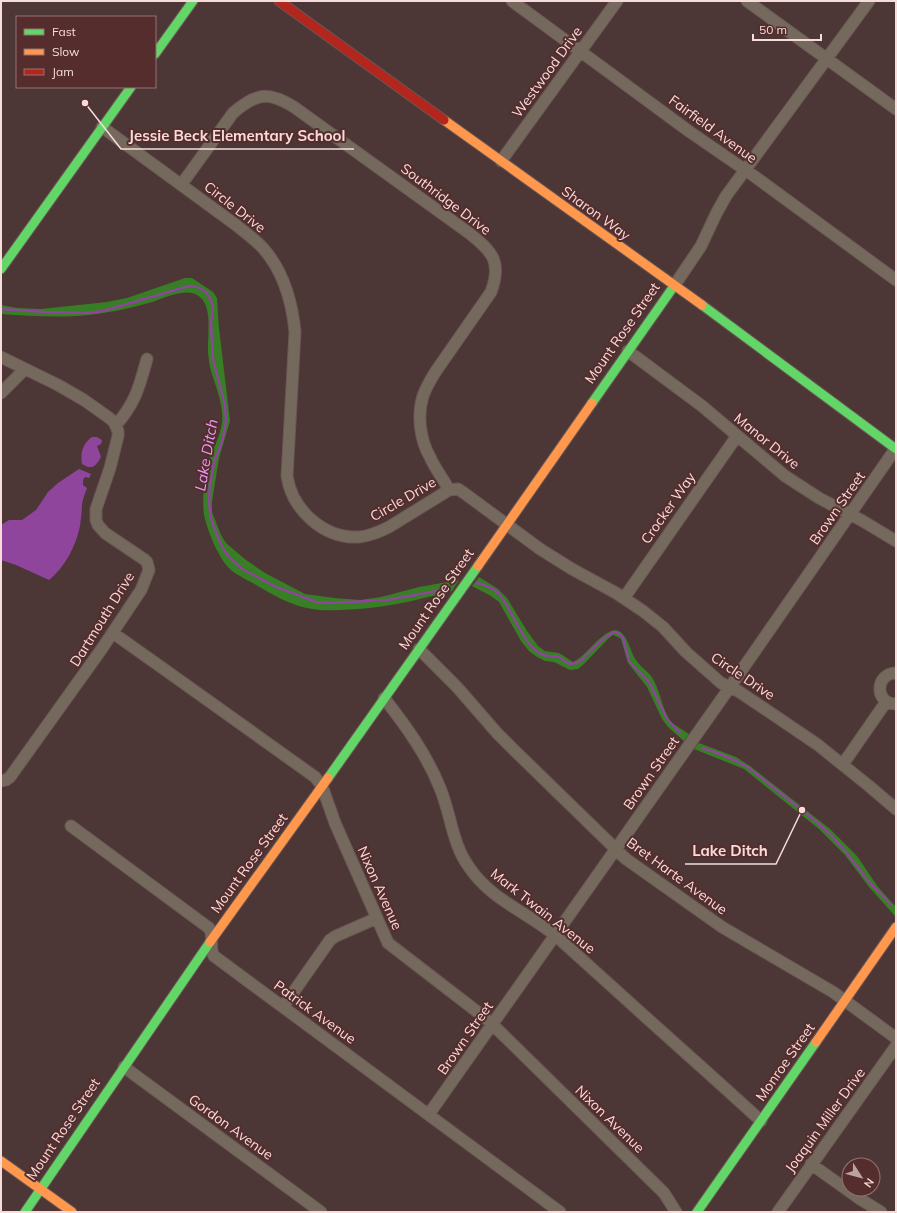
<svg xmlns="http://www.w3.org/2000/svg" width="897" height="1213" font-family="Mulish,sans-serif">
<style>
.forest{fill:#377e24}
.water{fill:#8e459b}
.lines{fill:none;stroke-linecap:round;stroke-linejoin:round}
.stream{stroke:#8e459b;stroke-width:2.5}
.street-casing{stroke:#695655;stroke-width:13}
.fast-casing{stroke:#695655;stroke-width:11}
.slow-casing{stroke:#695655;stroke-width:11}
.jam-casing{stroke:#695655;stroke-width:11}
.street{stroke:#75695d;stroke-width:11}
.fast{stroke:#63d668;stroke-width:9}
.slow{stroke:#ff974d;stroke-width:9}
.jam{stroke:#b3261e;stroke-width:9}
.labels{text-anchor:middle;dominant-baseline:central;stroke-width:4;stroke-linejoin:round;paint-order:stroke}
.street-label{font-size:14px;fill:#f7dcdb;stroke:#552d2d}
.water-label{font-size:15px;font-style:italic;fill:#eb9dfc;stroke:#552d2d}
.leader{fill:none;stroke:#f7dcdb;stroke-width:1.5}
.callout-dot{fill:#f7dcdb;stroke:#552d2d;stroke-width:1.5}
.callout-label{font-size:15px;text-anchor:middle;font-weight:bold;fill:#f7dcdb;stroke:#552d2d;stroke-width:4;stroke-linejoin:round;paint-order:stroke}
</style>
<rect width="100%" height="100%" fill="#4c3636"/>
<!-- forest -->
<path class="forest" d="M185,278H192L213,292L217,298L219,328L230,421L219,458L212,502V512L221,535L226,543L246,560L265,573L305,594L334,598L360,600L381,597L419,587L459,580L452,591C414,601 380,609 341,610C332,610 322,611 312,609C292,606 273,595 256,585C248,580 238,576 231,570C218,558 208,532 204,515C202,499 204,476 209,461C213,448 220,437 222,423C224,405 216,388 211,371C209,365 209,359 208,353C207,336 214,304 197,295C182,287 160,301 145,304C128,309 105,313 88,315C59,318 30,316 1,314V305L17,308L41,309L107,302L127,298Z
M479,577L498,589L507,598L527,631L538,646L545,651L559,653L573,662C586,656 597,637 611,631C626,625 630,652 636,660C641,668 650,672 654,681C661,694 662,710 672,723L689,734L684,741L668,727L662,719L647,687L628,663L621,639L618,637L613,635L608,639L584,664L578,669L570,670L554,662L545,661L537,657L529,651L521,641L499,602L491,596L472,586Z
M699,743L736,757L750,766L830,829L857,856L878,887L896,907L895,916L869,887L845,855L819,829L744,769L694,749Z"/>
<!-- water -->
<path class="water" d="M92,437H97L102,440L101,444L97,446L101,457C96,467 91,470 82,464C80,453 83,443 92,437Z
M79,469L91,474L89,478L85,477L83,480V485L87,488C85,493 83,499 82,504C82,511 81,518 80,526C76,546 65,567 49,580L16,565L1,560V525L9,520H22L36,510L48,492L58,483Z"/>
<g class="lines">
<!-- stream -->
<path class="stream" d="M1,309L44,312L88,313L103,311L189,286L197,287L205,291L210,298L213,307L211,323L213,359L225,405L226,421L222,442L214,462L210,486L209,503L211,519L218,538L225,552L233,561L244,570L274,586L316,602L328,603L387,600L442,590
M477,583C485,585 493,588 499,594C515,612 526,662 557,656L569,664L576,663L581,661L588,653L601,641L610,634L615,632L620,634L623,638L629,661L649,682L667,719L680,733
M702,748C719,753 734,759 749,768L819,824L831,835L846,852L870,883L891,905"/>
<!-- street casing -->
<g class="street-casing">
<path id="street" d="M512,1L690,132L754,176L896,280
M747,1L896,109
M102,127L236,225C245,232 254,239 262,247C283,270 292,301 295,332L287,476C292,510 324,539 359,537C370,536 379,532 389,527L449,490L458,489L464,493L540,549L572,569L616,593L643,611L663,627L686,652L712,675L721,683L738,691L762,707L818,745L869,786L896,809
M501,161L617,1
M181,185L233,113C256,93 268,91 294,107L469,233C493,252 502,262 491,292L436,371C431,379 426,387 423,396C417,415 420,440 430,457C435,469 443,478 449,490
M674,286L701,246L716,214L726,196L869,1
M628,351L702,406L785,476L819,498L861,520L896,541
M1,357L58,385L84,400L108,417L114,422L118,431V436L110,468L96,509V520L98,525L105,533L145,560L147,562L149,570L141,590L101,650L10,777L6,780L1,781
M1,393L25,369
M116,425C136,402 139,387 147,359
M624,598L737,436
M113,633L161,667L315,777L322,786L335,823L388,943L484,1017L493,1025L664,1193L676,1212
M419,649L457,687L497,733L514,750L626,859L722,927L833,992L896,1038
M896,673C875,673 874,704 896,704
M384,698C406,726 427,755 440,788C451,814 452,844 469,867C491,900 527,912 556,936C584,961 611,986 639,1011C680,1048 721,1084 761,1121
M843,764L886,702
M71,826L209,928C215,936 208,947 214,956L560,1212
M283,1007L330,940L336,936L377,918
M124,1067L321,1212
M429,1114L730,687L896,448
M811,1164L860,1199L881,1212
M778,1212L896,1046"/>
</g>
<!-- fast casing -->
<g class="fast-casing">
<path id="fast" d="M155,54L193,1
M1,269L131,87
M702,305L896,449
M592,403L674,286
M328,778L478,566
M25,1212L210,942
M697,1212L816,1042"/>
</g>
<!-- slow casing -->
<g class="slow-casing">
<path id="slow" d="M444,120L702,305
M478,566L592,403
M210,942L328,778
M816,1042L896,927
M1,1161L72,1212"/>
</g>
<!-- jam casing -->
<g class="jam-casing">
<path id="jam" d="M279,1L444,120"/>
</g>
<!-- street -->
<use href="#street" class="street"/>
<!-- fast -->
<use href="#fast" class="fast"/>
<!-- slow -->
<use href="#slow" class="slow"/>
<!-- jam -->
<use href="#jam" class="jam"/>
</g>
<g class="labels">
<!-- street labels -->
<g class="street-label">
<text transform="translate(547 72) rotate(-54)">Westwood Drive</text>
<text transform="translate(713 129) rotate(36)">Fairfield Avenue</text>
<text transform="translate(446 199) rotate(37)">Southridge Drive</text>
<text transform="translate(235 207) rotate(38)">Circle Drive</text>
<text transform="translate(596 213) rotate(36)">Sharon Way</text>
<text transform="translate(622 333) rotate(-55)">Mount Rose Street</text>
<text transform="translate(767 441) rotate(39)">Manor Drive</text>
<text transform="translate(403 499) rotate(-30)">Circle Drive</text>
<text transform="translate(668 508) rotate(-55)">Crocker Way</text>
<text transform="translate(837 508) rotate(-55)">Brown Street</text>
<text transform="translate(436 599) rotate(-55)">Mount Rose Street</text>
<text transform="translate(102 619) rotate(-58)">Dartmouth Drive</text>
<text transform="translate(743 676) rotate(34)">Circle Drive</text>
<text transform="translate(651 773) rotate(-55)">Brown Street</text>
<text transform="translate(249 863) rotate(-54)">Mount Rose Street</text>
<text transform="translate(677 876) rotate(36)">Bret Harte Avenue</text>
<text transform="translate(380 888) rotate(66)">Nixon Avenue</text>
<text transform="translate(543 911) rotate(38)">Mark Twain Avenue</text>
<text transform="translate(315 1012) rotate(36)">Patrick Avenue</text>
<text transform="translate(465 1038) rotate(-55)">Brown Street</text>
<text transform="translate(785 1062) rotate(-55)">Monroe Street</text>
<text transform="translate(610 1119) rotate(44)">Nixon Avenue</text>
<text transform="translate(825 1120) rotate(-54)">Joaquin Miller Drive</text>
<text transform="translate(231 1127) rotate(36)">Gordon Avenue</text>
<text transform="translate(63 1129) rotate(-56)">Mount Rose Street</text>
</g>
<!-- water labels -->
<g class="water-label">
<text transform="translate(206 455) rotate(-80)">Lake Ditch</text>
</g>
</g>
<!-- callouts -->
<path class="leader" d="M85 103L121 149H354M802 810L776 864H685"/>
<g class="callout-dot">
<circle cx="85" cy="103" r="4"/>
<circle cx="802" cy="810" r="4"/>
</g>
<g class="callout-label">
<text x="237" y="141">Jessie Beck Elementary School</text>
<text x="730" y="856">Lake Ditch</text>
</g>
<!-- border -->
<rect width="897" height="1213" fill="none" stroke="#f7dcdb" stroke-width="4"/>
<!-- legend -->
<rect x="16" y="16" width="140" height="72" fill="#552d2d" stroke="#967373"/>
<rect x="24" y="29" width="20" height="6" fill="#63d668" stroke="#967373"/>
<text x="52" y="36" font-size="12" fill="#f7dcdb">Fast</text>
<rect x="24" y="49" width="20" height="6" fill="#ff974d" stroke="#967373"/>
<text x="52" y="56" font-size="12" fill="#f7dcdb">Slow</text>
<rect x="24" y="69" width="20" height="6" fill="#b3261e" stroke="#967373"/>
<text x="52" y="76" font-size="12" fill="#f7dcdb">Jam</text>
<!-- north arrow -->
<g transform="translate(861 1177) rotate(126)"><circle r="19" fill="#552d2d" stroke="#967373"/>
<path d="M0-3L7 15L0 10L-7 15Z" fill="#bba2a1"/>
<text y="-6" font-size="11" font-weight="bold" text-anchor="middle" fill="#f7dcdb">N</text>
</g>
<!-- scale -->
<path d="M753 34v6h68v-6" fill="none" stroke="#f7dcdb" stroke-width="2"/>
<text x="759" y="34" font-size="12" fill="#f7dcdb" stroke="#552d2d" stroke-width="3" paint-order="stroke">50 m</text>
</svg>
